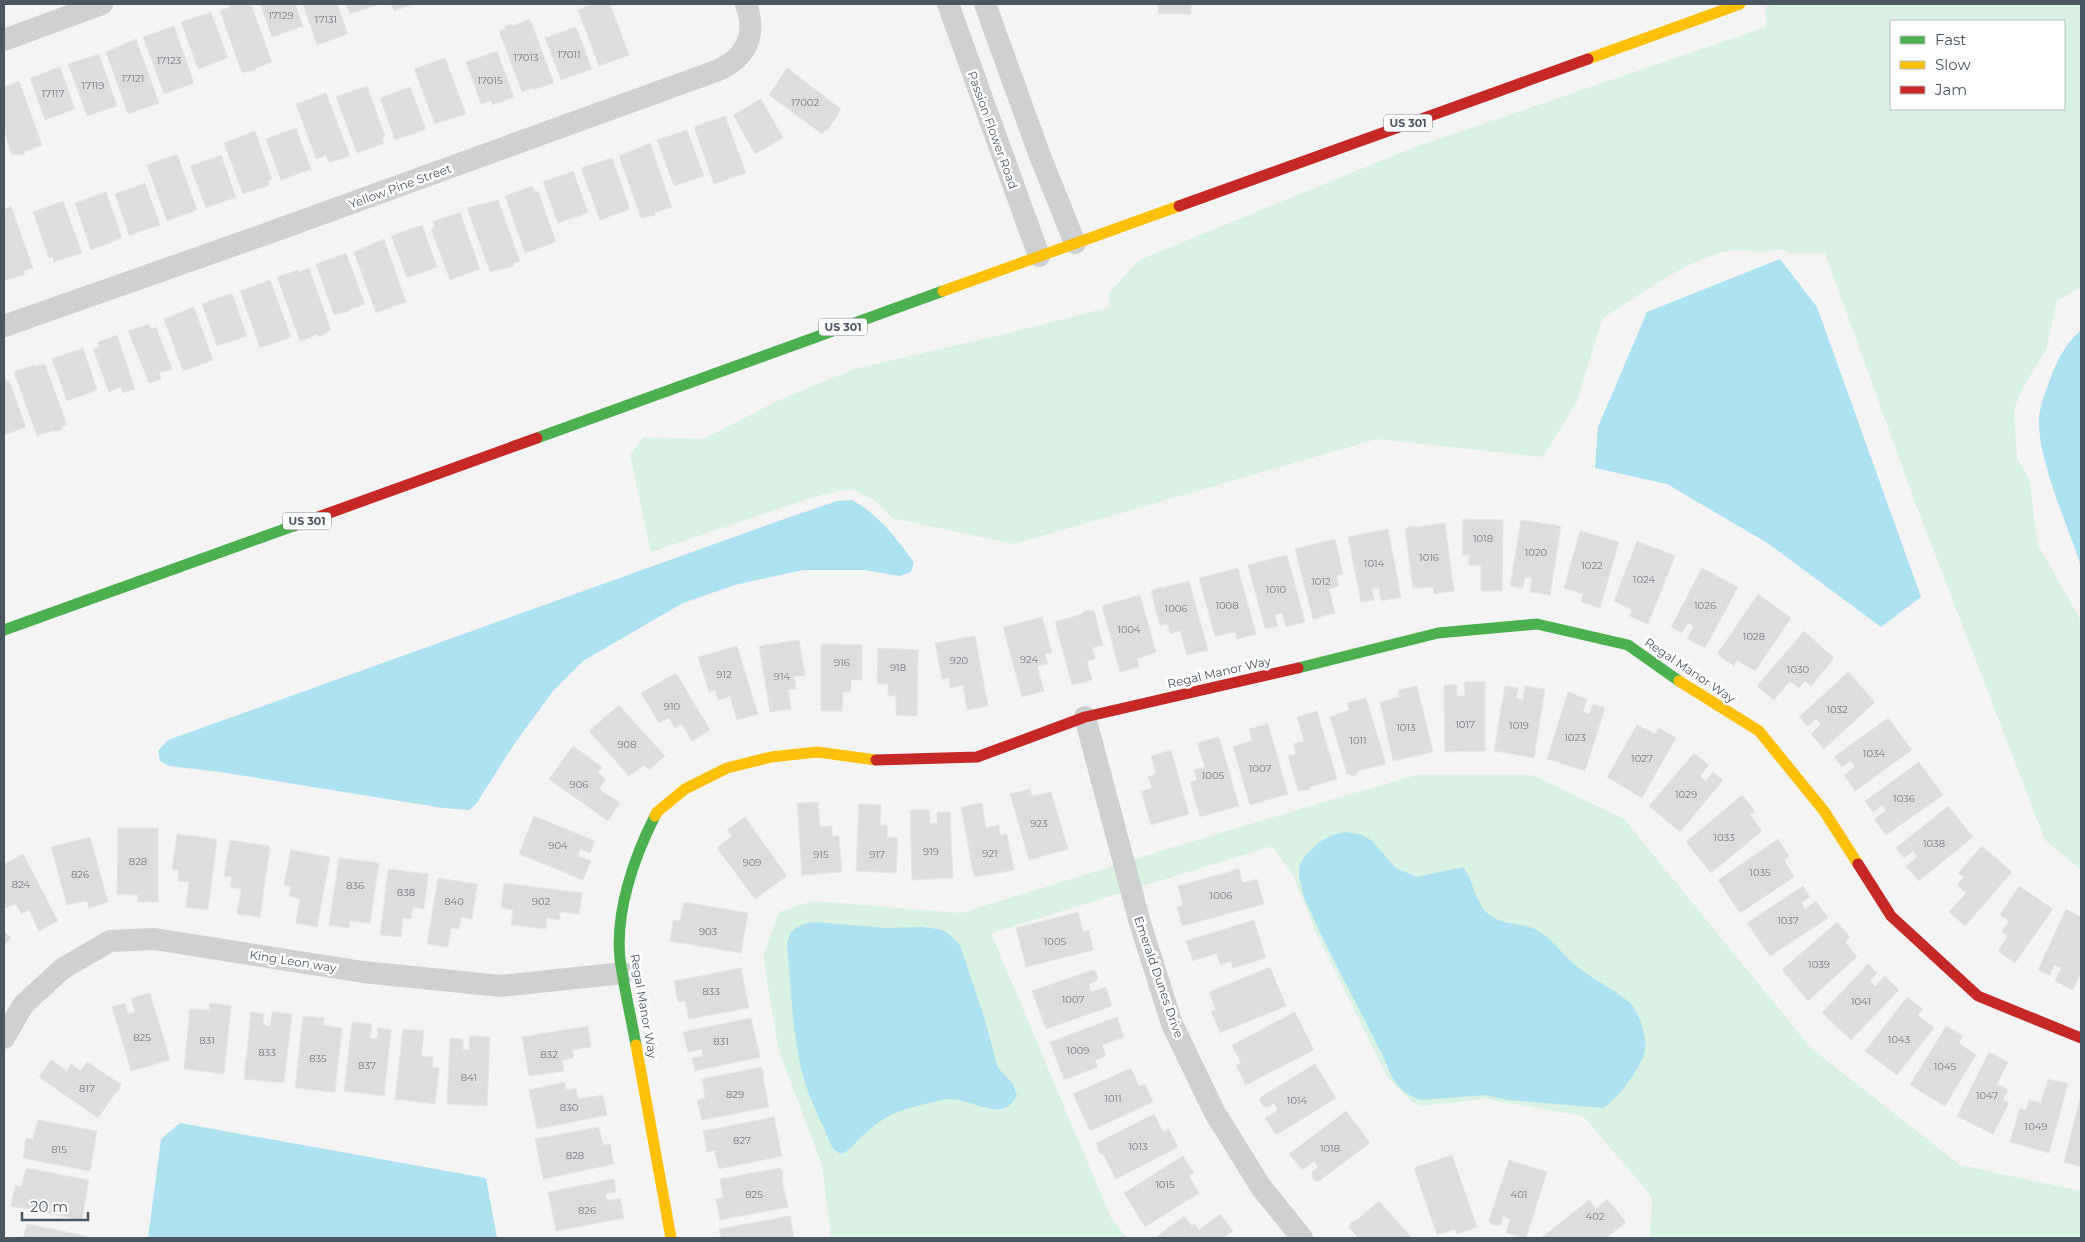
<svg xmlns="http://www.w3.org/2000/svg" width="2085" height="1242" font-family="Montserrat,sans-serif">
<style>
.green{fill:#d9f2e3;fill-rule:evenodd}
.water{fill:#aee2f0}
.building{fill:#ddddde;stroke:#e5e6e7}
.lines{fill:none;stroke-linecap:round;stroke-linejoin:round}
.street{stroke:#ced0d2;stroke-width:22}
.fast{stroke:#4caf50;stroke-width:11}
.slow{stroke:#ffc107;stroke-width:11}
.jam{stroke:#c62828;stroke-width:11}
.labels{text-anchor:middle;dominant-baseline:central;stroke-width:5;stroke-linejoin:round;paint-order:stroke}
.number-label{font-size:10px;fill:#707881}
.shield{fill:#fff;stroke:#808990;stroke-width:1}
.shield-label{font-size:11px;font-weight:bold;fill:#4a5661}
.street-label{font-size:12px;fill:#4a5661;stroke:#fff}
</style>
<rect width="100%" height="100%" fill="#f4f4f4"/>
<!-- green -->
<path class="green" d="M1774,4H2081V287L2057,301L2046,350L2022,389L2014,410L2017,458L2029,479L2038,545L2079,617L2081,624V870L2045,840L1915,502L1825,253H1789L1780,249C1761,255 1742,248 1723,252C1683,262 1637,297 1602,319L1577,402L1543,457L1377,439L1014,544L892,518L876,501L854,490L837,491L808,499L651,552L630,455L644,437L704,439L779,400L854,369L992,337L1111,307L1108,294L1139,260L1415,147L1766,27L1765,7ZM1891,21H2064V109H1891Z
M1416,775H1532L1624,819L1811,1048L1960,1165L2081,1191V1238H1650L1652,1197L1583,1116L1485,1099L1420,1106L1410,1100L1388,1078L1315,930L1294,877L1272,846L991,933L1111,1218L1127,1238H831L822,1165L779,1051L763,956L779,912L813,901L961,913L1226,831Z"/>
<!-- water -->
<path class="water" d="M1780,259L1817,307L1921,597L1881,627L1769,544L1667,484L1595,468L1598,427L1647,312Z
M2081,330V566C2068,527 2037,457 2039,418C2040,404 2047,388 2052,374C2059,357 2067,342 2081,330Z
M852,500C878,514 896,538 914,562L911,572L899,576L865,570H803L735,585L683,603L583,661L553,691L515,743L476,804L469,810L443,808L220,772L169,766L160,761L158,751L168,740L784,519L837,501Z
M1346,832L1362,835L1371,840L1396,868L1417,877L1463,867C1475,882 1474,904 1491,916C1505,926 1522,922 1537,930C1553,939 1564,957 1579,968C1595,981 1619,991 1632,1005C1636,1010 1640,1019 1642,1026C1650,1052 1643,1060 1629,1081C1621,1092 1614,1101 1603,1108L1508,1100L1485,1095L1422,1100C1401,1095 1391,1079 1385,1060L1323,939L1304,897L1299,877V867L1304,857L1318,843L1332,835Z
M816,922L886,928L922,927L938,929L948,933L960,945L984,1017L998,1068L1013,1084L1017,1095C1003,1126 972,1097 948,1099C936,1101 898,1110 889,1116C881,1120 874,1126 867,1132C857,1139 852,1150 841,1154C829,1148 830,1141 825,1130C816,1111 807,1093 802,1072C792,1031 791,987 787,945C789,928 800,924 816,922Z
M180,1123L486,1178L497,1238H148L161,1139Z"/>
<!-- building -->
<path class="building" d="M233,4H251L272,62L255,68L256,70L249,72L248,71L242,73L220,11L230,7L229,5Z
M260,4H295L303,26L272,37Z
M303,4H337L348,34L317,45Z
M346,4H379L350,14Z
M391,4H414L394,11Z
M594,4H610L629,55L599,66L578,10Z
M1158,4H1191V14H1158Z
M211,12L228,58L198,69L181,22Z
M530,19L554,83L533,90L532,88L522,92L499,31L506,28L505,26L512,24L513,26Z
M174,26L194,83L164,94L143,37Z
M576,27L592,69L561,80L545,38Z
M136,39L159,103L128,114L106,52Z
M497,51L514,97L492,105L491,100L481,104L466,62Z
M99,54L117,106L87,116L68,64Z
M445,58L466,114L435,124L414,69Z
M60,67L75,109L45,120L30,78Z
M787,68L841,109L827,131L826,130L822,134L769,95Z
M19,81L42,145L24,152L25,154L12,155L4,131V87Z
M367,86L385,136L382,138L384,143L357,153L336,97Z
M410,87L426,129L395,140L380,98Z
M326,93L350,156L329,163L326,155L316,159L296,104Z
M761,99L783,138L755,154L733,115Z
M725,116L746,173L714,184L694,127Z
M296,128L311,169L281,180L266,139Z
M687,130L704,176L674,186L657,140Z
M255,131L272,179L268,180L270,185L243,194L224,143Z
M650,143L672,207L654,213L655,215L641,218L619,156Z
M177,154L197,210L167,221L147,165Z
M221,155L236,197L206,208L190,166Z
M612,158L630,209L600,220L581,168Z
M573,171L588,212L577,218V216L558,223L543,182Z
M145,183L160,225L129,235L115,194Z
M532,186L534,192L538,191L556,242L525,253L505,196Z
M106,192L122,238L91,250L75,203Z
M498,200L520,261L513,264L514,266L490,272L467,208Z
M63,201L82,253L54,262L53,257L49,258L33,212Z
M11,206L33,268L24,271L25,274L4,281V209Z
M460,212L480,269L450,280L431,229L435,227L433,222Z
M422,225L437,267L407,278L391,236Z
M384,239L406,302L376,313L354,252Z
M346,253L365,304L349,310L350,311L334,315L316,264Z
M309,268L331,330L319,337L318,334L300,341L277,277L298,270L299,272Z
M270,280L291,337L260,348L240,291Z
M232,293L247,336L217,346L202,304Z
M194,307L213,360L183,371L164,319Z
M149,324L150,329L156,327L172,369L159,373L161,379L149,383L128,331Z
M117,335L135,389L123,393L121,387L109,392L93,349L99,347L98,342Z
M83,348L97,390L67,401L52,359Z
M45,364L67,425L61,427L62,429L55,432V430L37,436L14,372L34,365L35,367Z
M4,377L7,381H9L26,427L4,435Z
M1463,519L1503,520L1502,591H1481V566L1469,565V555H1462Z
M1521,520L1561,526L1550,595L1530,592L1532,578L1525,577L1523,588L1510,586Z
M1445,523L1454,591L1434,594L1433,587L1413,588L1405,529L1410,526L1417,527Z
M1388,529L1401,597L1381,601L1379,588L1372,589L1374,600L1361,602L1348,537Z
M1580,531L1619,542L1600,608L1581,602L1583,594L1564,588Z
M1335,539L1343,574L1337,576L1339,586L1329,589L1335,613L1313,619L1295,549Z
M1637,541L1675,556L1648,624L1629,616L1632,610L1614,601Z
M1287,555L1305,622L1286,627L1282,613L1275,615L1278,626L1265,629L1248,565Z
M1238,568L1256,634L1237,639L1235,632L1215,636L1199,578Z
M1702,568L1738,587L1705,648L1687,639L1694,626L1688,623L1682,633L1671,627Z
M1189,581L1208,650L1187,655L1180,631L1170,634L1167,624L1160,626L1151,591L1160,587L1162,588Z
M1758,594L1791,618L1755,671L1737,660L1734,666L1717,654Z
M1140,595L1156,652L1137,659L1139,667L1120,672L1102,606Z
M1088,610L1094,611L1103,645L1092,648L1095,659L1087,661L1092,680L1072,685L1055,622L1082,614L1083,612Z
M1042,617L1052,652L1045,654L1048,664L1037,666L1044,691L1022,697L1003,627Z
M1804,631L1834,658L1811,686L1805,681L1799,688L1790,681L1774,700L1757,686Z
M975,636L988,706L967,710L963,685L950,688L949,678L942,679L935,643Z
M799,640L805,675L794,677L796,689L788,690L791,709L770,712L759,646Z
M821,644L862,645V680H851V692H843L842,711H821Z
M737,646L758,714L737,720L730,696L718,700L715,690L709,692L698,657Z
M878,648L918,650L917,716L896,715V696H888V684H877Z
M1848,672L1875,702L1824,749L1811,734L1821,724L1816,719L1808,726L1799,717Z
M676,673L710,730L692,741L682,724L675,728L669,718L659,723L641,693Z
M1464,682H1485V751L1445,752L1444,685H1457V696H1465Z
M1417,686L1433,752L1393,761L1380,702L1399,697L1398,690Z
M1505,686L1518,688L1516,698L1523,700L1525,686L1545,689L1534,758L1494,751Z
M1568,692L1587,699L1583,712L1589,714L1593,704L1605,708L1585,771L1547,759Z
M1366,698L1386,764L1358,771L1354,776L1347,774L1330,717L1349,710L1347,703Z
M619,705L665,756L649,770L644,765L629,776L589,731Z
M1317,711L1337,779L1310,787L1309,790L1298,791L1288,756L1296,754L1293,744L1304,741L1297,717Z
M1888,718L1912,750L1855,791L1844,775L1855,767L1851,761L1842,767L1834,757Z
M1268,724L1288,794L1250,805L1233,747L1252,740L1249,729Z
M1637,725L1655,734L1659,728L1676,738L1642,798L1607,777Z
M1219,737L1239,806L1200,817L1190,782L1197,780L1194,770L1205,767L1197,743Z
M573,746L602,767L598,773L606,779L599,789L620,803L608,821L549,779Z
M1171,750L1189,814L1151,825L1141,791L1152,788L1148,777L1156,774L1151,756Z
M1694,753L1709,765L1700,776L1706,781L1713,772L1723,780L1680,832L1649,806Z
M1919,762L1943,795L1886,835L1874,819L1886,811L1882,805L1873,812L1865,801Z
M1030,789L1032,796L1051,792L1068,849L1029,860L1010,794Z
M1742,795L1755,811L1750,815L1762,831L1711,873L1686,842Z
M818,802L820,827L832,826V836H839L842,872L802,875L797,803Z
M982,803L986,828L999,825L1000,835L1007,834L1014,870L974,877L961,807Z
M859,804L881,805L880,825H888L887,837L898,838L896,873L856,871Z
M1948,806L1973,837L1919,881L1906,866L1917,857L1913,851L1904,858L1896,848Z
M910,810H930V824L937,823V812H950L953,878L912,880Z
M534,816L595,841L590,853L580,849L578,856L591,861L583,880L519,854Z
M745,817L787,876L755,899L717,848L732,836L727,830Z
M118,828H158V902H138V895L117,894Z
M177,834L217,839L208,910L186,907L189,882L178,881L179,870H172Z
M90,837L108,902L89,908L87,901L67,905L51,847Z
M1778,839L1789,856L1784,860L1794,877L1740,913L1718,880Z
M230,840L270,846L260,917L237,914L241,889L230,887L232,877L224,876Z
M1982,846L2012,872L1965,926L1949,912L1966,893L1957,885L1964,877L1958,873Z
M291,850L330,857L317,927L296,923L300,899L289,896L291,887L284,885Z
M23,854L58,921L39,931L29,910L21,914L16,904L6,908L4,905V864Z
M339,858L379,863L370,923L350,921L349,928L329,925Z
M388,869L428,874L424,909L413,907L411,919L403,918L401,937L380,935Z
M1239,869L1242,883L1257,879L1264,904L1182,926L1177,907L1183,905L1178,886Z
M438,878L477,884L472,919L461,917L459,929L451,928L448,947L427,944Z
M504,883L582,893L579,914L560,912V920L547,918L546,929L511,925L513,910L501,908Z
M1803,886L1810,897L1801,903L1805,909L1816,901L1828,918L1770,956L1747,923Z
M2019,886L2053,909L2015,963L1998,951L2008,936L2002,931L2009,921L2000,915Z
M684,902L748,913L741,953L670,941L673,920L680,921Z
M2066,909L2081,917V972L2073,990L2055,981L2061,968L2054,965L2050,975L2038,970Z
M1078,912L1083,932L1089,930L1093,950L1026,967L1016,928Z
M1254,920L1266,958L1233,968L1231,961L1220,965L1217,953L1193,961L1186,941Z
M1837,922L1850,937L1845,942L1857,957L1808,1001L1782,970Z
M4,931L11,938L4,945Z
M1868,964L1877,973L1870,981L1875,986L1885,976L1899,990L1851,1040L1822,1013Z
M1270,967L1286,1006L1220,1033L1211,1011L1216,1010L1209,992Z
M741,968L749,1008L689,1019L685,1001L678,1002L674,981Z
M1092,970L1096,972L1098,978L1096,981L1089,984L1091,992L1106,987L1112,1006L1046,1029L1032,991Z
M150,993L170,1060L131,1071L112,1007L125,1003L128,1014L135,1012L131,998Z
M1907,997L1923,1009L1918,1015L1934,1028L1897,1075L1865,1051Z
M210,1003L231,1006L224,1074L184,1069L190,1009L209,1010Z
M251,1012L264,1014L263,1025L270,1026L272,1012L292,1014L284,1083L244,1079Z
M1295,1012L1314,1050L1246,1085L1236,1065L1241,1063L1232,1045Z
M303,1016L324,1018L323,1025L342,1028L335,1092L295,1088Z
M1117,1017L1124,1037L1102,1045L1106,1056L1095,1060L1098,1067L1064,1080L1050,1042Z
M751,1018L760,1057L695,1071L692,1058L703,1056L702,1049L688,1052L683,1032Z
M352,1022L372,1024L370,1038L377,1039L378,1028L391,1030L384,1096L344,1091Z
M588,1026L591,1047L572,1050L574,1058L562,1060L564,1071L529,1076L522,1037Z
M1946,1026L1963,1036L1959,1043L1976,1055L1945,1106L1910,1085Z
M403,1029L424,1031L421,1056L433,1057L432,1067L439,1068L435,1104L395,1099Z
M470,1036L490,1037L487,1106L447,1104L450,1038L463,1039V1050H469Z
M1989,1052L2008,1062L1997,1084L2008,1090L2003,1100L2009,1103L1993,1134L1957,1116Z
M51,1060L67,1071L71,1064L81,1071L87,1062L121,1084L119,1090L114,1095L98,1118L39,1077Z
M1315,1064L1336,1098L1276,1135L1265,1118L1278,1110L1274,1103L1267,1107L1263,1106L1260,1101L1261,1097Z
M761,1067L764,1072L763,1079L769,1107L702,1120L697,1100L705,1098L702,1079Z
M1131,1068L1139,1086L1145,1084L1153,1102L1090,1131L1073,1094Z
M2048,1079L2068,1084L2049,1153L2010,1142L2020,1108L2026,1110L2029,1100L2041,1103Z
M565,1082L566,1090L576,1088L578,1099L603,1095L607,1115L537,1129L529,1090Z
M2080,1098L2081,1099V1167L2064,1162Z
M1346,1111L1370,1143L1319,1181H1315L1312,1176V1172L1318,1167L1314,1161L1302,1170L1289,1154Z
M1154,1114L1163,1132L1169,1129L1178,1147L1116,1179L1103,1154L1099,1153L1097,1143Z
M774,1117L782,1156L719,1169L714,1150L707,1152L703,1131Z
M38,1120L97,1131L90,1171L23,1158L26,1138L33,1139Z
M599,1127L603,1145L610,1144L614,1164L543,1179L535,1139Z
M1452,1155L1477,1227L1457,1234L1455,1229L1437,1235L1414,1168Z
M1183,1156L1194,1173L1189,1176L1199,1193L1145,1227L1124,1193Z
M1509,1160L1547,1172L1526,1238L1506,1233L1510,1219L1503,1216L1501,1224L1497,1226L1491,1224L1489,1220Z
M26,1168L89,1180L82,1220L11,1206L15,1185L21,1187Z
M780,1168L783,1172L782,1180L788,1207L720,1220L716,1199L723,1198L720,1179Z
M614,1179L616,1192L605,1194L607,1201L620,1198L624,1218L556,1231L548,1192Z
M1607,1199L1626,1222L1606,1238H1541L1589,1200L1596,1209Z
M1379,1201L1412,1238H1358L1349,1227L1351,1222L1357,1220Z
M1220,1214L1233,1231L1223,1238L1156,1237L1184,1216L1192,1226L1194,1224L1199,1230Z
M790,1216L794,1238H721L719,1229Z
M27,1224L87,1236L86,1238H23Z"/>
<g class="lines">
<!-- street -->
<path class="street" d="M948,4L1039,256
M985,4L1040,156L1075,243
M4,40L102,4
M4,326L263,235L716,71C747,58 757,35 746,4
M1085,717L1140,923L1172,1024L1215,1113L1261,1187L1302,1238
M4,1038L23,1005L62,969L110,941L154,939L363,972L501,986L623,973"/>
<!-- fast -->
<path class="fast" d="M537,438L943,291
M4,630L296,525
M1298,668L1438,633L1537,624L1628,645L1679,681
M636,1045C631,1017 624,988 620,959C615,912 634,857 655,816"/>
<!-- slow -->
<path class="slow" d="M1588,59L1740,4
M943,291L1179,206
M1679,681L1759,731L1824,811L1858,864
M655,816L657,812L685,789L727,768L771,757L817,752L876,760
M636,1045L671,1238"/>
<!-- jam -->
<path class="jam" d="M1179,206L1588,59
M296,525L537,438
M876,760L977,757L1085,717L1298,668
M1858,864L1891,916L1978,996L2081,1038"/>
</g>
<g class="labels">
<!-- number labels -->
<g class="number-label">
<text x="281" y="15">17129</text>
<text x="326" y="19">17131</text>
<text x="569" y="54">17011</text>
<text x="526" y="57">17013</text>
<text x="169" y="60">17123</text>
<text x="133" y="78">17121</text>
<text x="490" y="80">17015</text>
<text x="93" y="85">17119</text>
<text x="53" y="93">17117</text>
<text x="805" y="102">17002</text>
<text x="1483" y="538">1018</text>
<text x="1536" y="552">1020</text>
<text x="1429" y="557">1016</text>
<text x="1374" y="563">1014</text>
<text x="1592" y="565">1022</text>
<text x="1644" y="579">1024</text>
<text x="1321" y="581">1012</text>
<text x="1276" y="589">1010</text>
<text x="1227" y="605">1008</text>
<text x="1705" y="605">1026</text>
<text x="1176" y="608">1006</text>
<text x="1129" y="629">1004</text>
<text x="1754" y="636">1028</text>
<text x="1029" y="659">924</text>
<text x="959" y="660">920</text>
<text x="842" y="662">916</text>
<text x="898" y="667">918</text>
<text x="1798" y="669">1030</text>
<text x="724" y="674">912</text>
<text x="782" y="676">914</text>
<text x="672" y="706">910</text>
<text x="1837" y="709">1032</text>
<text x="1465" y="724">1017</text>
<text x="1519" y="725">1019</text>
<text x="1406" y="727">1013</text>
<text x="1575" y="737">1023</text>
<text x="1358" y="740">1011</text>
<text x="627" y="744">908</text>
<text x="1874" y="753">1034</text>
<text x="1642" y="758">1027</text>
<text x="1260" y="768">1007</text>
<text x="1213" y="775">1005</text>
<text x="579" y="784">906</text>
<text x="1686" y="794">1029</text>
<text x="1904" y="798">1036</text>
<text x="1039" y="823">923</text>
<text x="1724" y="837">1033</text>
<text x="1934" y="843">1038</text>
<text x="558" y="845">904</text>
<text x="931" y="851">919</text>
<text x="990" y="853">921</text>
<text x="821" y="854">915</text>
<text x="877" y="854">917</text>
<text x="138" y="861">828</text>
<text x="752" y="862">909</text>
<text x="1760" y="872">1035</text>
<text x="80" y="874">826</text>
<text x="21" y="884">824</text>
<text x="355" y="885">836</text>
<text x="406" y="892">838</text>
<text x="1221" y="895">1006</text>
<text x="454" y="901">840</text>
<text x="541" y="901">902</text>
<text x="1788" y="920">1037</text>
<text x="708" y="931">903</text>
<text x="1055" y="941">1005</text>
<text x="1819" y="964">1039</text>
<text x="711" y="991">833</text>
<text x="1073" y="999">1007</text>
<text x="1861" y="1001">1041</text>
<text x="142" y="1037">825</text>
<text x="1899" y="1039">1043</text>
<text x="207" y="1040">831</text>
<text x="721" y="1041">831</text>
<text x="1078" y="1050">1009</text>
<text x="267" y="1052">833</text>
<text x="549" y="1054">832</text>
<text x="318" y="1058">835</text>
<text x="367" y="1065">837</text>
<text x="1945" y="1066">1045</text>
<text x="469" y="1077">841</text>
<text x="87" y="1088">817</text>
<text x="735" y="1094">829</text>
<text x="1987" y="1095">1047</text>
<text x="1113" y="1098">1011</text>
<text x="1297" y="1100">1014</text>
<text x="569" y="1107">830</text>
<text x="2036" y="1126">1049</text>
<text x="742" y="1140">827</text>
<text x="1138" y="1146">1013</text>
<text x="1330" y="1148">1018</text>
<text x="59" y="1149">815</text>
<text x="575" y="1155">828</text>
<text x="1165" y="1184">1015</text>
<text x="754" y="1194">825</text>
<text x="1519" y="1194">401</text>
<text x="587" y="1210">826</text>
<text x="1595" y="1216">402</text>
</g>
<!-- shield labels -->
<g class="shield">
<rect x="1384" y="114.5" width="48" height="17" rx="4"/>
<rect x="819" y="318.5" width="48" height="17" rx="4"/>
<rect x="283" y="512.5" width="48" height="17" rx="4"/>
</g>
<g class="shield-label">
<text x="1408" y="123">US 301</text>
<text x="843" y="327">US 301</text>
<text x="307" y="521">US 301</text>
</g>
<!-- street labels -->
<g class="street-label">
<text transform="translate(993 130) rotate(70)">Passion Flower Road</text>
<text transform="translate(400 186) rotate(-20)">Yellow Pine Street</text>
<text transform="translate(1690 670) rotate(34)">Regal Manor Way</text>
<text transform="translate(1219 672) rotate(-13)">Regal Manor Way</text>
<text transform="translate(293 961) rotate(9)">King Leon way</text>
<text transform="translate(1159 977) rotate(71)">Emerald Dunes Drive</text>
<text transform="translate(644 1006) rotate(80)">Regal Manor Way</text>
</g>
</g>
<!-- border -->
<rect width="2085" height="1242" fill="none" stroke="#4a5661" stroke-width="10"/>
<!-- legend -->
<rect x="1890" y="20" width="175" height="90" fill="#ffffff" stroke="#b7bbc0"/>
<rect x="1900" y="36" width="25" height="8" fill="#4caf50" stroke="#b7bbc0"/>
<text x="1935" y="45" font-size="15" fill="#4a5661">Fast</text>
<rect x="1900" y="61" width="25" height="8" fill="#ffc107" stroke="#b7bbc0"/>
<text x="1935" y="70" font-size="15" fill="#4a5661">Slow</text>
<rect x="1900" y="86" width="25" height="8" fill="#c62828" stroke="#b7bbc0"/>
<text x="1935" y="95" font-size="15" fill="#4a5661">Jam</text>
<!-- scale -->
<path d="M22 1212v8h66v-8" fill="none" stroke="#4a5661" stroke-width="2.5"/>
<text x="30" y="1212" font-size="15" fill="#4a5661" stroke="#ffffff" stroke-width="4" paint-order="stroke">20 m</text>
</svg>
